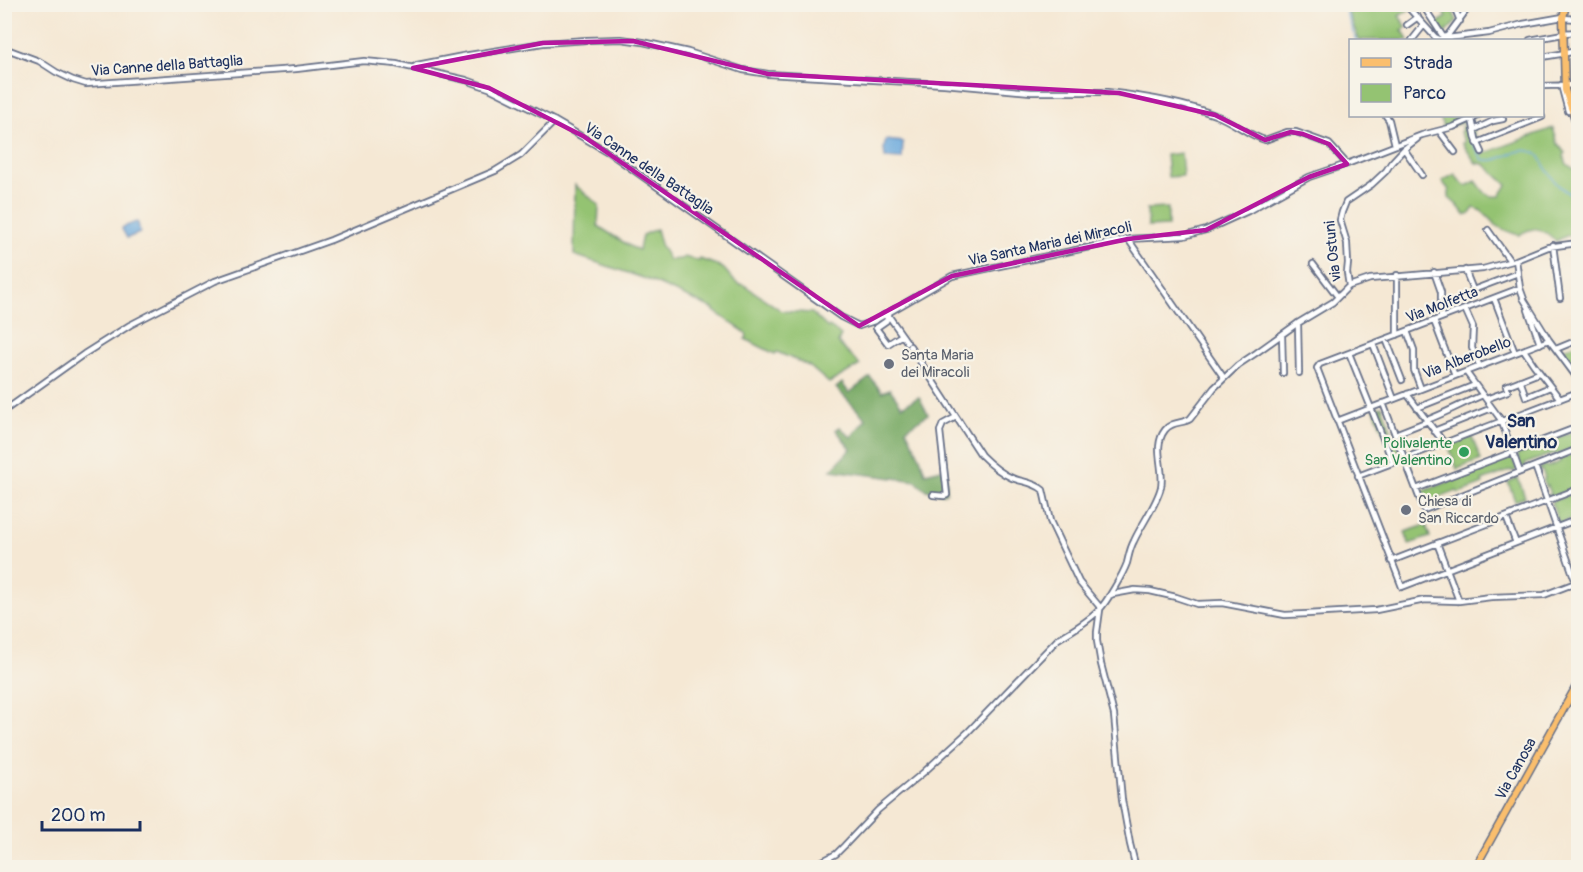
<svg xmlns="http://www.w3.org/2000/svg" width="1583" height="872" font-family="Pangolin,sans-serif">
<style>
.green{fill:#94c372;stroke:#587968;stroke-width:1.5}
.forest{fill:#77a964;stroke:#496c61;stroke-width:1.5}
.water{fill:#6aa9dd;stroke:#426c9e;stroke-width:1.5}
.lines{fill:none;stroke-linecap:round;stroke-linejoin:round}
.stream{stroke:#6aa9dd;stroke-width:1.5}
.minor-casing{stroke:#677087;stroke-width:8}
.major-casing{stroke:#677087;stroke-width:9}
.minor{stroke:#fff;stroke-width:4.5}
.major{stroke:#fabe6d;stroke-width:6}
.marked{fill:none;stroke:#b5179e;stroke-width:4.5;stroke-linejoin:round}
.worship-dot{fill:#6b7280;stroke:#f7f3e8;stroke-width:2}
.leisure-dot{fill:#2e9e5b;stroke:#f7f3e8;stroke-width:2}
.labels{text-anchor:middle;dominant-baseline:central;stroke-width:4.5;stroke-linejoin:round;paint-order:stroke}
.street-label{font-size:15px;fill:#1b2f5e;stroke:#f7f3e8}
.worship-label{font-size:15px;fill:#5b616d;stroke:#f7f3e8;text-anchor:start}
.leisure-label{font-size:15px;fill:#27864d;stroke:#f7f3e8;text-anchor:end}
.quarter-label{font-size:18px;font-weight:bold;fill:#1b2f5e;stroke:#f7f3e8}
</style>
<rect width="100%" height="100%" fill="#f7f3e8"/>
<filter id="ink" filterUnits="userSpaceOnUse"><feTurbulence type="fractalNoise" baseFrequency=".0167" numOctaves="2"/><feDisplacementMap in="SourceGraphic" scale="12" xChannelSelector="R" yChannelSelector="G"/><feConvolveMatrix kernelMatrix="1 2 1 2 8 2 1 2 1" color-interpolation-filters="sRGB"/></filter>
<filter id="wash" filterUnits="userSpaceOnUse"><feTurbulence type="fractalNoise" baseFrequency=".008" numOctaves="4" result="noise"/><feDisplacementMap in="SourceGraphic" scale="24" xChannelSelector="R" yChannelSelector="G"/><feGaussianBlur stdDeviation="1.35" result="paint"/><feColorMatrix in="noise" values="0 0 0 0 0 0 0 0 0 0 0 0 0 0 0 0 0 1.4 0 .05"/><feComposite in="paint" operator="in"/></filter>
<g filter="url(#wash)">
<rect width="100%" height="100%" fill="#f5e8d4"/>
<!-- green -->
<path class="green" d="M1345,5H1416L1399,16L1407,27L1402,30L1409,40H1359Z
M1439,5H1450L1457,21L1444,34L1437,23L1447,17Z
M1440,116H1476L1461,123L1443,128Z
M1472,122L1477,148L1483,154L1553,128L1558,144L1565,153L1563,155L1567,164L1574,169L1578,168V236L1568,235L1556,241C1542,228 1535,225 1519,235C1511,233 1503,230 1496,225C1488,219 1485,210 1474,208L1469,215H1465L1457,205L1449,198V190L1442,181L1455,174L1459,180L1466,186L1476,181C1485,192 1485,198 1500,196L1507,185L1484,164L1476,163L1462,143L1465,142L1460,132L1462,130L1461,127Z
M1181,153L1183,176L1168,177L1166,155Z
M575,185L599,205L598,226L631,247L639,250L642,235L656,229L660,244L669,260L681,259L684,257L699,261L700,259C707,262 718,264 724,269C731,276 733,284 744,285L782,311L812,313L828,328L829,327L841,335L838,343L860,365L829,383L809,366L777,352L775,354L745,339L747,337L746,333L714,311V309L646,279L574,255Z
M1168,208V226L1148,227L1147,209Z
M1578,343V376L1560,350Z
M1382,406L1402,457L1394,460L1374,409Z
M1575,431L1576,433L1578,432V446L1556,455L1555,453L1525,464L1526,467L1522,468L1516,453L1520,452L1521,454L1551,442L1550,440Z
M1471,435L1481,460L1457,469L1448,444Z
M1573,454L1574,456L1578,455V486L1549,498L1548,495L1551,494L1548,486L1545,487L1543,480L1545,478L1542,470L1540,471L1539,468L1546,465L1547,467L1560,462L1559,460Z
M1511,455L1517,470L1513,472L1512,470L1482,481L1483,484L1459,493L1457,491L1428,502L1429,504L1425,506L1419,491L1423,489L1424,491L1453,480V478L1477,468L1478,470L1507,459V457Z
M1518,478L1525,497L1515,501L1508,482Z
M1578,491V516L1559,524L1551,502Z
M1426,525L1430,537L1409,544L1405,532Z"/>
<!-- forest -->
<path class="forest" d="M870,377L882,392L890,389L902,406L919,397L928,414L906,429L920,457L925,473L946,468L947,492L944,494C933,493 924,491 916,481L831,470L851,449L836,430L840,427L851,437L866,419L836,388L842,383L849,393Z"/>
<!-- water -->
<path class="water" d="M886,140L903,142L902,159L885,158L884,148Z
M136,222L138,223L140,233L127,238L122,229L123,227Z"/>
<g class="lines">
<!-- stream -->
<path class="stream" d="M1343,4L1356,40
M1466,123L1474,145L1482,159C1500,166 1518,142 1537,154C1541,157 1542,161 1544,165C1552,179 1562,194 1578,195"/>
</g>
</g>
<g filter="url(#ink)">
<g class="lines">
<!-- minor casing -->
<g class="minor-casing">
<path id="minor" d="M1405,4L1435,37L1439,39L1489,33L1523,24L1563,17
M1422,4L1444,38
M1453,4L1460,21
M1563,18L1578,19
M1407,25L1418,17
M1563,33L1578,32
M1445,37L1448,35L1471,4
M1412,40L1424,25
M1530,40L1563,34
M4,48L39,61L56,72L73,80L86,84L296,69L364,61L396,64L466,80L489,88L555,121L608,152L841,317L859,326L874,321L952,276L1128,239L1184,236L1206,230L1248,211L1309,177L1347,164L1422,135L1453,127L1478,116
M1542,57L1578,51
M413,68L417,65L463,56L543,43L587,40L621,39L643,42L688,52L743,70L768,74L944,84L1031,92H1107C1142,96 1181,102 1215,115C1233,121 1248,135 1265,140L1287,132H1296L1329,144L1347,164
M1561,85L1568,111
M1542,86L1578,85
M1572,90L1578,89
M1386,116L1389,120L1395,145
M1472,119L1476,139L1482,152
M1474,130L1493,121L1503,119
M1440,132L1455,152
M1477,143L1542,117
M1404,149L1422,175
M1488,230L1510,261
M1128,239L1224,378
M1553,245L1560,298
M1516,260L1520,288L1524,299
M1313,264L1338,297
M1465,270L1473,290L1518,273
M1434,272L1441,292V318
M1349,286L1347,273L1348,263L1347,243L1340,220L1342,212L1346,202L1371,185L1386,171L1391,163L1404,149L1417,139
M1520,288L1320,364L1317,368L1402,587L1578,519
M1494,298L1515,353
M1523,298L1549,340L1578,379
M1465,309L1473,327L1472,348L1480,367
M1528,310L1540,344
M888,315L907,342
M889,315L886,321L876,328L888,344L902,335
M1434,321L1455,376
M1298,323L1299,373
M1407,331L1414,350V370L1421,389
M1282,335L1283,373
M1397,335V275
M1386,339L1402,380
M1373,344L1394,399
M910,346L981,455C990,464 1000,473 1012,478C1022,482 1034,482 1043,490L1050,521L1068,559L1079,582L1099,606L1100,610L1097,632V641L1101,664L1114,715L1122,800L1130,844L1136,868
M1556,349L1578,340
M1524,350L1534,365L1560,399
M1349,353L1371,408L1549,340
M1466,372L1501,420L1520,472
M1520,380L1526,397L1550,387
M1407,394L1444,443
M1486,399L1508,391L1506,386L1539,373
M1383,403L1424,510L1578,449
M1417,408L1475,385
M4,411L84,354L130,325L215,281L331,240L495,171L521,155L555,121
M1427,420C1446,413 1463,403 1483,395
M1337,421L1371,408L1393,463
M1434,431L1492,408
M1395,434L1428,421
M1535,466L1576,583
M1358,476L1578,392
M1416,489L1578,427
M933,495L944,496L947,495L940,431L943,424L956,417
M1506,517L1516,543
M1437,543L1459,601
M1391,561L1578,489
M1109,596L1113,594L1135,590L1150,591L1176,597L1197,604L1222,603L1285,615L1307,614L1376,610L1425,600L1459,601L1491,597L1544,595L1578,582
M809,868L836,854L844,846L878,810L924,772L968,732L1058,639C1071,631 1088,622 1099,610C1107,602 1123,574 1127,563C1129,555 1130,548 1134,541C1141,525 1157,504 1161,487C1165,468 1152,447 1165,430C1172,421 1182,424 1190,419L1214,388L1238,365L1256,353L1298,323L1333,302L1349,286L1370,279L1483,269L1516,260L1548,247L1578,243"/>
</g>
<!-- major casing -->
<g class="major-casing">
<path id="major" d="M1566,4L1563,18L1565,90L1578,128
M1475,868L1578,683"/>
</g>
<!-- minor -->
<use href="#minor" class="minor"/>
<!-- major -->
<use href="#major" class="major"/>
</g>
</g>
<!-- marked area -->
<path class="marked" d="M633,41L768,74L1119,93L1215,115L1265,140L1291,132L1303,134L1329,144L1347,164L1309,177L1206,230L1128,239L952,276L859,326L583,136L489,88L413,68L543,43Z"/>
<!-- markers -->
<g class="worship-dot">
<circle cx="889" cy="364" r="6"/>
<circle cx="1406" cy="510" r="6"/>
</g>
<circle class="leisure-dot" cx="1464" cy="452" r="6"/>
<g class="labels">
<!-- street labels -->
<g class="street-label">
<text transform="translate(167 66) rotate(-4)">Via Canne della Battaglia</text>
<text transform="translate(649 169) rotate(34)">Via Canne della Battaglia</text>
<text transform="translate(1050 244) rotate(-12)">Via Santa Maria dei Miracoli</text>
<text transform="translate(1333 251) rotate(-96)">via Ostuni</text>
<text transform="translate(1442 305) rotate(-21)">Via Molfetta</text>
<text transform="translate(1467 358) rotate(-21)">Via Alberobello</text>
<text transform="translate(1516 769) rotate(-61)">Via Canosa</text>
</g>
<!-- worship labels -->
<g class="worship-label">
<text x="901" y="355">Santa Maria<tspan x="901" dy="17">dei Miracoli</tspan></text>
<text x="1418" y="501">Chiesa di<tspan x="1418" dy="17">San Riccardo</tspan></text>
</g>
<!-- leisure labels -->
<g class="leisure-label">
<text x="1452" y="443">Polivalente<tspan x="1452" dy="17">San Valentino</tspan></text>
</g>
<!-- quarter labels -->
<g class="quarter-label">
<text x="1521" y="421">San<tspan x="1521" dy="21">Valentino</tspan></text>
</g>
</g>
<!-- margin -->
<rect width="1583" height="872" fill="none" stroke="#f7f3e8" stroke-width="24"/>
<!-- legend -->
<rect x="1349" y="39" width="195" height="78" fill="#f7f3e8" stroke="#9fa5b1" stroke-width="1.5"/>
<rect x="1361" y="58" width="30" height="9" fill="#fabe6d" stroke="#9fa5b1" stroke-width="1.5"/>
<text x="1403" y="69" font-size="18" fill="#1b2f5e">Strada</text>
<rect x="1361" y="84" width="30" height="18" fill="#94c372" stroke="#9fa5b1" stroke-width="1.5"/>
<text x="1403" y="99" font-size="18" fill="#1b2f5e">Parco</text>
<!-- scale -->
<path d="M42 821v9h98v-9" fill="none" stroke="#1b2f5e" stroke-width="3"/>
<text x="51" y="821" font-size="18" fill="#1b2f5e" stroke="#f7f3e8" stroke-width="4.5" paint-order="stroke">200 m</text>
</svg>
